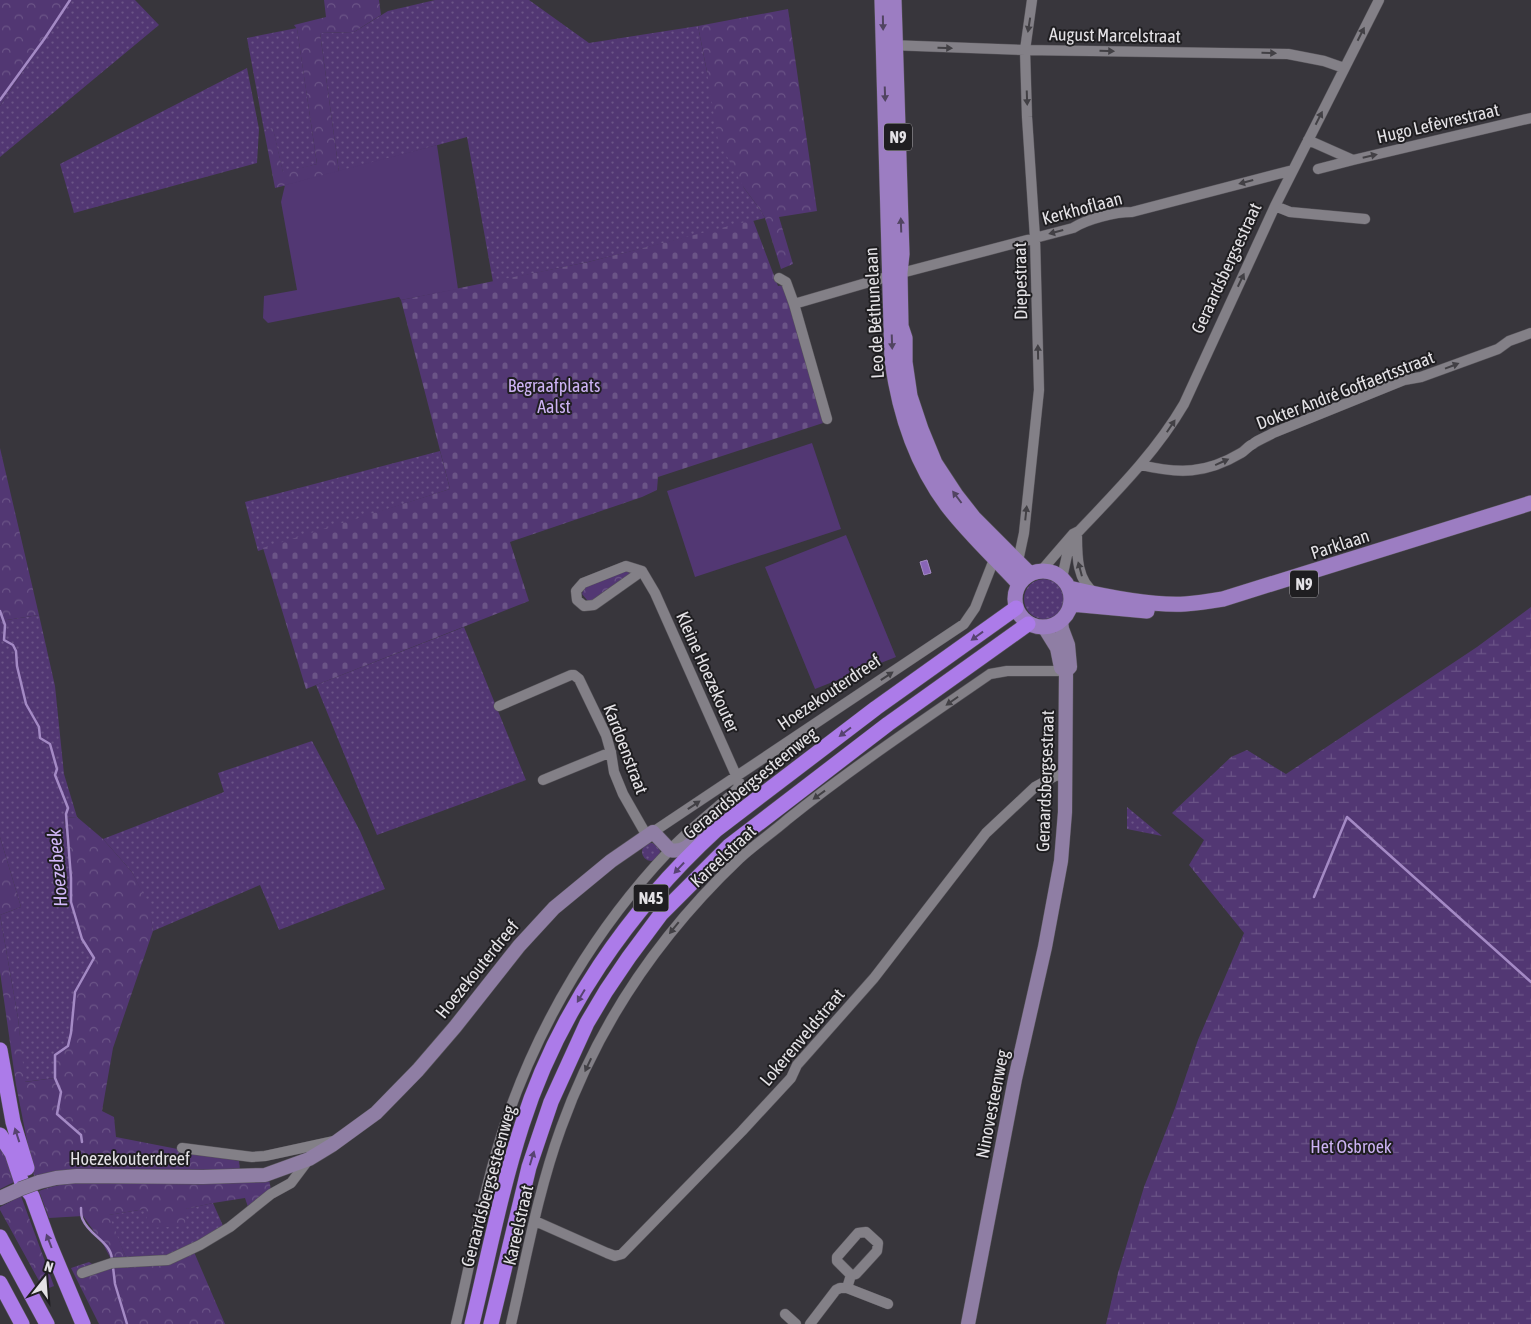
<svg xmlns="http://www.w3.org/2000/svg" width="1531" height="1324" font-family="'Asap Condensed',sans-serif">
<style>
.grass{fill:url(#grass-dots)}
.forest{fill:url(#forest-crowns)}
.wetland{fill:url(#wetland-marsh)}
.cemetery{fill:url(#cemetery-stones)}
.garden{fill:#523773}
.water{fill:#8965b7;stroke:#a48ac5}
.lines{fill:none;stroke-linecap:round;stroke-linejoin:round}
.stream{stroke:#a48ac5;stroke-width:2.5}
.street-casing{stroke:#57545a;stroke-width:11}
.secondary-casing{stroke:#57545a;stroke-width:15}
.primary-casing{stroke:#57545a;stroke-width:16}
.highway-casing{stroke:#57545a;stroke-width:16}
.street{stroke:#838087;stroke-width:10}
.secondary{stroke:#8f7ea4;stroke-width:14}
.primary{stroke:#9c7dc2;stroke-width:15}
.highway{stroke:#ac7be9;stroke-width:15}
.secondary-bridge-casing{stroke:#57545a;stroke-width:15;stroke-linecap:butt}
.secondary-bridge{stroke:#8f7ea4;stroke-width:14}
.oneway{fill:#514461}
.oneway2{fill:#424045}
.oneway3{fill:#574371}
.labels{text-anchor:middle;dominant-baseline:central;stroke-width:4;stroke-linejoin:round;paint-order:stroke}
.shield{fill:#1f1e21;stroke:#a9a7ab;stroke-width:1}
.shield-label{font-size:16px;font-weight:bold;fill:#e4e2e6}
.street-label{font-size:18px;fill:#e4e2e6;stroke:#1f1e21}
.park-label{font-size:18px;fill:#cdb3f4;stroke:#1f1e21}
.water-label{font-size:19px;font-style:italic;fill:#d3b9fa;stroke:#1f1e21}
</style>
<defs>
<pattern id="grass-dots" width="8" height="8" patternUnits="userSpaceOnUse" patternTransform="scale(1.25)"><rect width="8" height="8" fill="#523773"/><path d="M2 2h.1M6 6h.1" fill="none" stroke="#6b5487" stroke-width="1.8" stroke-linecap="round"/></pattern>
<pattern id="forest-crowns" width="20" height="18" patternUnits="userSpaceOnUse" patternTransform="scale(1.25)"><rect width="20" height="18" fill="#523773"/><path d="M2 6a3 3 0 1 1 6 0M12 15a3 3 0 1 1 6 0" fill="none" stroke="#6b5487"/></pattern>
<pattern id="wetland-marsh" width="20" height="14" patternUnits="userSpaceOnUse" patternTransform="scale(1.25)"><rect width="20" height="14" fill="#523773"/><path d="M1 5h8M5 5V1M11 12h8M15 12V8" fill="none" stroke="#6b5487"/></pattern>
<pattern id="cemetery-stones" width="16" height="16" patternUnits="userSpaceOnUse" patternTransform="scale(1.25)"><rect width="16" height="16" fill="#523773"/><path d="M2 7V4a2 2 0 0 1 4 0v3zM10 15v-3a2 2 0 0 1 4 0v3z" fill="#6b5487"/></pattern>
</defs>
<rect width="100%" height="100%" fill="#38363c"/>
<!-- grass -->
<path class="grass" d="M70,0H135L159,25L0,157V106Z
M435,0H529L589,43L698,26L707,72L744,188L759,208L765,218L588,262L493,282L467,137L339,172L320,33L354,32L388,11Z
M297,28L317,164L283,173L273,129L264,130L247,38Z
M247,68L259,129L257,163L74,213L60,164Z
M440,451L450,489L258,551L245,502Z
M1024 599a20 20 0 1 1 40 0a20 20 0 1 1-40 0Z
M39,615L55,686L64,774L77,817L64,818L71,878V902L82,939L94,958L75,992L71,1033L68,1046L55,1055V1078L24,1082L18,1018L0,915L21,907L0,837V621Z
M464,627L526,780L377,835L316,685Z
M312,741L360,831L385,889L279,930L260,885L153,931L149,907L132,872L103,839L224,792L218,773Z
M1127,807L1162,836L1127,829Z
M642 852a9 9 0 1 1 18 0a9 9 0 1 1-18 0Z
M213,1203L224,1228L168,1257L127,1260L108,1215L145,1209L185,1225V1209Z"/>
<!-- forest -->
<path class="forest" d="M0,0H70L0,106Z
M324,0H379L381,15L354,32L320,33L339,172L275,188L264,130L273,128L283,172L317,164L297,29L294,25L326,17Z
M788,9L817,211L779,217L793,264L781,269L765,218L759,208L744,188L718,140L707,72L698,26Z
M0,448L39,615L0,621Z
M626,571L631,573L593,602L587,600L582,594L584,587Z
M77,817L103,839L132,872L150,907L153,931L113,1048L102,1111L114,1117L116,1137L239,1161L240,1171L73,1169L34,1176L16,1085L0,972V837L21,907L0,915L18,1018L25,1082L55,1078V1055L68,1046L71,1033L75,992L94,958L82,939L71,902V878L64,818Z
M0,1146L6,1154L16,1181L0,1189Z
M269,1179L271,1190L248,1207L245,1198L213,1203L186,1209L185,1226L149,1228L145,1209L109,1215L127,1260L112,1261L103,1244L83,1216L49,1218L39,1191C72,1178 111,1181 146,1180C187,1180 228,1180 269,1179Z
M21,1196L54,1286L44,1290L0,1210V1207Z
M194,1252L225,1324H99L71,1268L89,1262L100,1269Z"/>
<!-- wetland -->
<path class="wetland" d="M1531,607V1324H1106L1118,1273L1144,1187L1175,1108L1198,1040L1244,933L1189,865L1204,840L1172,813L1231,757L1247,750L1286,774L1477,647Z"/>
<!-- cemetery -->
<path class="cemetery" d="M753,220L778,286L784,285L823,423L658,477L657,490L642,497L510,542L529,601L306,689L263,548L450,489L401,300L588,262Z"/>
<!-- garden -->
<path class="garden" d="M437,145L458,289L401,300L399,297L268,323L263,318L264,296L297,290L281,202L285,185Z
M812,443L841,529L695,577L667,491Z
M846,535L896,657L815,689L765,567Z"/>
<!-- water -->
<path class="water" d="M927,560L931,573L924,575L920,562Z"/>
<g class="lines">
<!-- stream -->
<path class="stream" d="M0,100L45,38L70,0
M0,611L5,625L4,640L13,645L16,651L17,666L26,704L39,727L40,738L50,744L57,769L55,775L68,808L66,814L71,878V902L82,939L94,958L75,992L71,1033L68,1046L55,1055V1078L61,1092L57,1114L81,1135L82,1142
M1314,897L1347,817L1531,982
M81,1208C81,1211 81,1217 83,1220C89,1235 111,1242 112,1259
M113,1267L115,1284L127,1324"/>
<!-- street casing -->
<g class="street-casing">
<path id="street" d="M889,45L1025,50L1288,54L1324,61L1344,68
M1308,140L1353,160L1531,118
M1318,169L1353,160
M1275,206L1290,212L1365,219
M779,278L786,282L794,304L827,419
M794,304L890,276L1073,228C1087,219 1115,212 1132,212L1293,170
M1141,465C1179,474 1206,474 1241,453C1245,451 1248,446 1253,444C1259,439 1267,437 1273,433L1404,380L1421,377L1498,349L1509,341L1531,333
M1077,537C1077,556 1077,581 1095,593
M1018,561L1024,533L1039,390L1035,238L1027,117L1025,50L1032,0
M1041,571L1073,534L1079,531C1117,491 1156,452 1184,404L1275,206L1379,0
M1062,578L1067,555L1077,537
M499,706L571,675H574L579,679L606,735L611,753L614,772L623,794L647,836
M543,780L611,752
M653,832L964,624L975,608L995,557
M182,1148L252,1157L265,1156L334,1141
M535,1221L607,1253L615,1256L622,1254L742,1131L791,1078L797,1065L874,978L986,833L1035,787L1055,776L1066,774
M82,1273L112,1263L168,1260L200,1245L230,1227L271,1194L291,1183L309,1159
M847,1288L851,1275L856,1274L877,1251L878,1243L866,1232L858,1233L837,1257V1261L851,1275
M785,1314L796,1324
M456,1324C472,1256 484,1185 507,1118C541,1020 597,927 668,852C687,831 710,814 730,796L738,788L739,782L655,593L642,571L626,566L583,583L576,591L577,600L584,606L594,605L642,571
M511,1324C526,1259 538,1191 561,1128C598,1025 660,934 739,859C754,845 772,833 788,819C853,767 922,721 990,674L1007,671H1066
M810,1324L836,1290L840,1288H847L888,1304"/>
</g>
<!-- secondary casing -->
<g class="secondary-casing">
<path id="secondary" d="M1044,627L1057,648L1061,668L1066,671
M39,1182L56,1178L77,1176L203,1177L265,1175L309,1159L332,1145L376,1113L418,1070L455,1027L519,946L554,908L611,861L653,832L670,850C693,854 692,831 716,830
M0,1198L20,1189
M968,1324L1015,1079L1045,947L1061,861L1065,812L1066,671L1070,667L1068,645L1062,629L1061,622"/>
</g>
<!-- primary casing -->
<g class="primary-casing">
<path id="primary" d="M882,0L892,360C899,412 916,465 949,508C970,535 996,559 1019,584
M894,0L902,254L900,273L901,326L905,338V362L910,396L921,429L935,463L956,495L974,518L1030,574
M1015 599a28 28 0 1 1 56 0a28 28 0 1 1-56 0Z
M1069,588C1103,596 1150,606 1185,604C1198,603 1211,601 1223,599L1531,503
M1071,604L1147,611"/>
</g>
<!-- highway casing -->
<g class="highway-casing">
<path id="highway" d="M0,1050L13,1122L27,1168
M0,1135L12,1153L22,1183L32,1196L49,1243L83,1324
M0,1237L47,1324
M0,1283L22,1324
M472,1324C488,1258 501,1190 522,1125C558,1012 629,910 716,830L876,708L1016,608
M491,1324L529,1167L551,1102L587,1023L606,991L629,957L661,914L729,846L888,724L1028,624"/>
</g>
<!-- street -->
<use href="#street" class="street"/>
<!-- secondary -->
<use href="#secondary" class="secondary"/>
<!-- primary -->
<use href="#primary" class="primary"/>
<!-- highway -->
<use href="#highway" class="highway"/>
<!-- secondary-bridge casing -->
<g class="secondary-bridge-casing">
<path id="secondary-bridge" d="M20,1189L39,1182"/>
</g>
<!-- secondary-bridge -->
<use href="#secondary-bridge" class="secondary-bridge"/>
</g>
<!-- one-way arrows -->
<defs><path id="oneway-solid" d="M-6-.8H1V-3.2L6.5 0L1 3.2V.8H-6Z" transform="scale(1.25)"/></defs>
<g class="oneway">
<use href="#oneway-solid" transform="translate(883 23) rotate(89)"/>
<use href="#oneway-solid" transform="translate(885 94) rotate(88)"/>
<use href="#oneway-solid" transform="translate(901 225) rotate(-92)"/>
<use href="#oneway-solid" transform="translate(892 342) rotate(88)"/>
<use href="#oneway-solid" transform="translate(957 497) rotate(-127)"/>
</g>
<g class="oneway2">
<use href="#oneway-solid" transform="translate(1029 25) rotate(99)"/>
<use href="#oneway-solid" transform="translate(1361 34) rotate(-63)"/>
<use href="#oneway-solid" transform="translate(945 48) rotate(1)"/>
<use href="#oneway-solid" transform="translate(1107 51) rotate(1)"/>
<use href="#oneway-solid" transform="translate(1269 53) rotate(1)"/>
<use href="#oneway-solid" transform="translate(1027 98) rotate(88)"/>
<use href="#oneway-solid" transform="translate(1319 118) rotate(-63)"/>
<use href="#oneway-solid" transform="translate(1370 156) rotate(-13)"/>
<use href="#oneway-solid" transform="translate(1246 182) rotate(165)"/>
<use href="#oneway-solid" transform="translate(1056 232) rotate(165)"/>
<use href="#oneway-solid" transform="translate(1241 280) rotate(-65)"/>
<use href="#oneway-solid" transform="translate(1038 352) rotate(-91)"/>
<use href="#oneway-solid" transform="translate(1452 366) rotate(-21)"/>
<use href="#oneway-solid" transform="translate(1171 426) rotate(-56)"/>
<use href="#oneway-solid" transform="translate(1222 462) rotate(-24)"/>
<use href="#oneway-solid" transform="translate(1026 513) rotate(-84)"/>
<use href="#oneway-solid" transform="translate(1080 569) rotate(-105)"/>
<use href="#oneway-solid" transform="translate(887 676) rotate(-34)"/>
<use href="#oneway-solid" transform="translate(952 701) rotate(145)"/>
<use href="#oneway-solid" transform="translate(819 795) rotate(144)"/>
<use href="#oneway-solid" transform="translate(694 805) rotate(-34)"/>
<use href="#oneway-solid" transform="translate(674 928) rotate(129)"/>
<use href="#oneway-solid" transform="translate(588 1065) rotate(115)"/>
</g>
<g class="oneway3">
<use href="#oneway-solid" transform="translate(977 636) rotate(144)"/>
<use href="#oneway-solid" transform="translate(845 732) rotate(143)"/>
<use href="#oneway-solid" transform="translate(679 868) rotate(133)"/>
<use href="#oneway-solid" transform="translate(581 996) rotate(121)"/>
<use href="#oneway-solid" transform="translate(17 1135) rotate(-108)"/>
<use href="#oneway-solid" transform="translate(532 1158) rotate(-73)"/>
<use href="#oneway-solid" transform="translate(49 1241) rotate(-111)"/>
</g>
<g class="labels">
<!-- shield labels -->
<g class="shield">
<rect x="884" y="123.5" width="28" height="27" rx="4"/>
<rect x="1290" y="570.5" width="28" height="27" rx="4"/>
<rect x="633.5" y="884.5" width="35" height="27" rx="4"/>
</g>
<g class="shield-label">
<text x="898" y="137">N9</text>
<text x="1304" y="584">N9</text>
<text x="651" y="898">N45</text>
</g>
<!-- street labels -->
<g class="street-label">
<text transform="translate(1115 35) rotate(1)">August Marcelstraat</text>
<text transform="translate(1438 123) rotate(-13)">Hugo Lefèvrestraat</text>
<text transform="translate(1082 208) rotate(-15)">Kerkhoflaan</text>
<text transform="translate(1226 268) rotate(-65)">Geraardsbergsestraat</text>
<text transform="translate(1020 281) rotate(-91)">Diepestraat</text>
<text transform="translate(874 313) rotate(-93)">Leo de Béthunelaan</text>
<text transform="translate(1345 390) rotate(-21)">Dokter André Goffaertsstraat</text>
<text transform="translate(1340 544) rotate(-18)">Parklaan</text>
<text transform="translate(708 672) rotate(66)">Kleine Hoezekouter</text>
<text transform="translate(829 692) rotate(-34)">Hoezekouterdreef</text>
<text transform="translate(626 749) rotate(69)">Kardoenstraat</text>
<text transform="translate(1045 781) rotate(-88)">Geraardsbergsestraat</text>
<text transform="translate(750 783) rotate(-39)">Geraardsbergsesteenweg</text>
<text transform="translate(723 856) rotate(-43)">Kareelstraat</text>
<text transform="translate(477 969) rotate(-51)">Hoezekouterdreef</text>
<text transform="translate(802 1037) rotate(-50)">Lokerenveldstraat</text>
<text transform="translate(992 1104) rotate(-79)">Ninovesteenweg</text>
<text x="130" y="1158">Hoezekouterdreef</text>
<text transform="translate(488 1186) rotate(-75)">Geraardsbergsesteenweg</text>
<text transform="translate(518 1225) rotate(-77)">Kareelstraat</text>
</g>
<!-- park labels -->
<g class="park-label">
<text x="554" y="385">Begraafplaats<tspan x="554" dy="21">Aalst</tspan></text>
<text x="1351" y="1146">Het Osbroek</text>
</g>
<!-- water labels -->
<g class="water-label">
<text transform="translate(57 868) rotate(-95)">Hoezebeek</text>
</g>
</g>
<!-- north arrow -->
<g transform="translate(45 1279) rotate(17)" stroke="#1f1e21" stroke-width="4" paint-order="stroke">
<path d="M0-4L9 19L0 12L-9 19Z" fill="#e4e2e6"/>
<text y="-8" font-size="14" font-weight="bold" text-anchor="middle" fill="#e4e2e6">N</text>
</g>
</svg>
